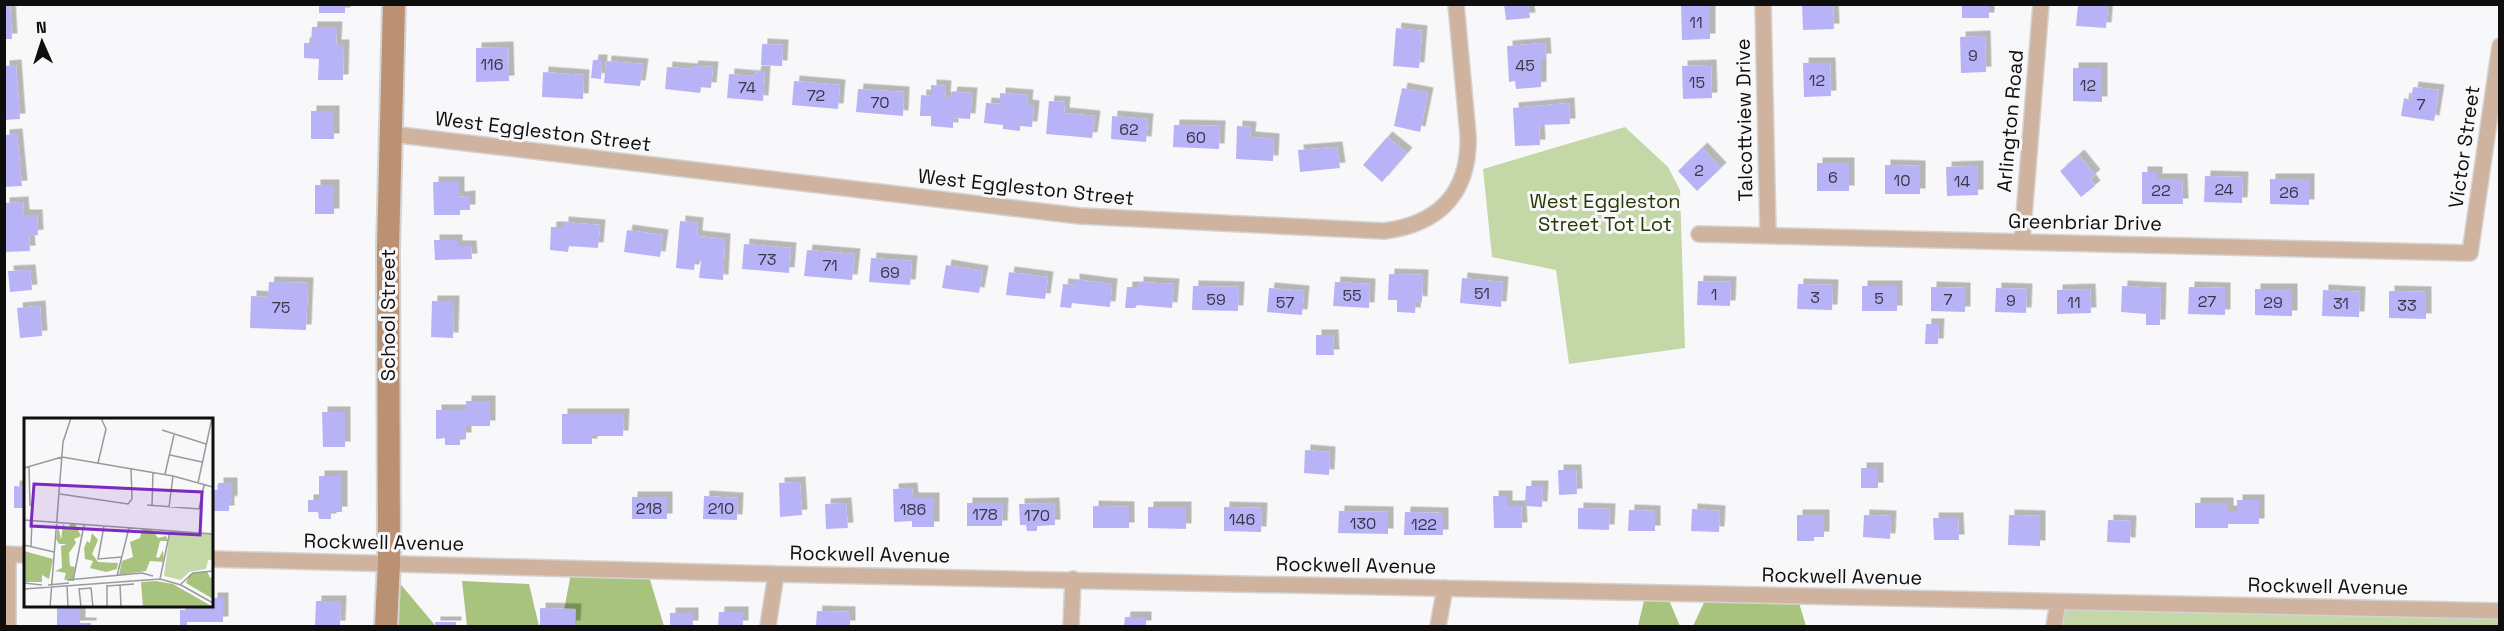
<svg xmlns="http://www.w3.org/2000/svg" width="2504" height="631" font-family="'Space Grotesk',sans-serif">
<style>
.green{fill:#c3d8a6}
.forest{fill:#a7c37e}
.building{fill:#b8b2f7;filter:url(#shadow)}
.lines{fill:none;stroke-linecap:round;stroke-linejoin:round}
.street-casing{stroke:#d3d3d4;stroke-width:18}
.secondary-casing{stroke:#d3d3d4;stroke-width:26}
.street{stroke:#d0b39f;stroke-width:15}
.secondary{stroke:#bb9173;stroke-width:22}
.labels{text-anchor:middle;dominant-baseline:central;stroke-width:6;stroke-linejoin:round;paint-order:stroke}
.number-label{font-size:16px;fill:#383749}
.street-label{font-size:20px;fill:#0e0e0f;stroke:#f8f8fa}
.park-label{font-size:20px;fill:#273804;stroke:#f8f8fa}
.inset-road{fill:none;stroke:#9a9a9c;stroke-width:1.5}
.view{fill:#7b2cbf;fill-opacity:0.15;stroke:#7b2cbf;stroke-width:3}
.inset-edge{fill:none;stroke:#0e0e0f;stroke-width:3}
</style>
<defs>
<filter id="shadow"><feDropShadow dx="5.5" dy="-5.5" stdDeviation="0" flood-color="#0004"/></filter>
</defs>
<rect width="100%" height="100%" fill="#f8f8fa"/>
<!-- green -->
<path class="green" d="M1625,127L1668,167L1680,190L1685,348L1569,364L1556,270L1492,257L1483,169Z
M2058,602L2500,611L2499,626H2055Z"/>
<!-- forest -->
<path class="forest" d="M572,568L647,570L664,626H561Z
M397,580L434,624V626H393Z
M462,581L529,584L539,626H467Z
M1646,592L1666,593L1680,626H1638Z
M1708,594L1797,596L1806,626H1693Z"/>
<!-- building -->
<path class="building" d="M4,4H10L12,39H4Z
M319,4H345V13H319Z
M1504,4H1528L1530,18L1506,20Z
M1710,4V39L1682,40L1681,5Z
M1802,4H1833L1834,29L1803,30Z
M1962,4H1989V18H1962Z
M2078,4H2108L2106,28L2076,26Z
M312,27H337L336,45H344L343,80H318L319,59L304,58V43H311Z
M1396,28L1422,31L1419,68L1393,66Z
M1985,36L1986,72L1961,73L1960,37Z
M1545,43L1546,59H1541V87L1516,89L1515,81L1509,82L1507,46Z
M762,44L783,45L782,66L761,65Z
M508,47L509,81L476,82V48Z
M593,60H602L601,79L591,78Z
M606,61L643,64L640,86L604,83Z
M1803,63H1830L1831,96L1804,97Z
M16,65L20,119L4,120V66Z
M1711,65L1712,98L1683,99L1682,66Z
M693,66L713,67L711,88L701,87L700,93L665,89L667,67L692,69Z
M2073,68H2102V102L2073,101Z
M756,71H765L763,101L727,98L729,74L755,76Z
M543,72L584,75L583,99L542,97Z
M794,81L840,85L838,109L792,105Z
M931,85L946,86L945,97H951L952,92L972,93L970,119L953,118V128L931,126V116H920L921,95L931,96Z
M2413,87L2439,90L2434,121L2401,116L2404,98L2411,100Z
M1402,88L1428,93L1420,132L1394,126Z
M858,89L904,92L903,116L856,112Z
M1000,93L1028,95L1027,105L1034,106L1032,127L1020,126V131L1003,129V125L984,123L986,103L1000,104Z
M1049,101L1065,102L1064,113L1095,116L1092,138L1046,134Z
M1569,103L1570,124L1539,125L1540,145L1515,146L1513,108Z
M311,111H334V139H311Z
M1112,116L1148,119L1146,142L1111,139Z
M1174,125L1220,126L1219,149L1173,147Z
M1237,126L1251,127L1250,137L1274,139L1273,161L1236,159Z
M17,134L22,186L4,187V135Z
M1387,137L1407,153L1382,182L1363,165Z
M1337,147L1340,168L1300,172L1298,150Z
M1702,148L1721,168L1697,191L1678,171Z
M2079,155L2095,175L2090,179L2095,186L2081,197L2060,171Z
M1817,163H1849V191H1817Z
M1885,165L1920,166V194H1885Z
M1978,166V195L1947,196L1946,167Z
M2142,172H2157V179H2182L2183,204H2142Z
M2205,176L2243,177L2242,203L2204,202Z
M2270,179H2309V205L2270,204Z
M433,182H459V197L470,196V210H460V215H434Z
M315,185H334V214H315Z
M23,202L24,215H37L38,235L29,236L30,251L4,252V203Z
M680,221L698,223L697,236L725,239L723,280L699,278L701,261H695L694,270L676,268Z
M563,222L600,225L598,248L569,246L568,252L550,250L551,227H563Z
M627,230L663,235L660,257L624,252Z
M434,240H457V246H471L472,259L435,260Z
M744,244L791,248L789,273L742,269Z
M807,250L855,254L852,280L804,276Z
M871,258L912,261L910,285L869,282Z
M946,265L983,271L979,293L942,288Z
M30,270L32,290L10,292L8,271Z
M1009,272L1048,277L1045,299L1006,295Z
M1389,274L1423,275L1422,302L1416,301L1415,313L1397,312V300H1388Z
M1462,278L1503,282L1501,307L1460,303Z
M1074,279L1112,284L1110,307L1072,303L1071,308L1060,307L1063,284L1074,285Z
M1698,281L1731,282L1730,306L1697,305Z
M269,282L308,283L306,330L250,328L251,296L268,297Z
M1138,282L1174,284L1172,308L1137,305L1135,308H1125L1127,287H1138Z
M1335,282L1370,284L1369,308L1333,306Z
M1798,284L1833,285L1832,310L1797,309Z
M1193,286L1239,287L1238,311L1192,310Z
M1862,286H1897V311H1862Z
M2122,286L2161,288L2160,325H2146V314L2121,312Z
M1931,287L1965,288V312L1931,311Z
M2189,287L2225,288V315L2188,314Z
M1269,288L1304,291L1302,315L1267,312Z
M1996,288L2027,289L2026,313L1995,312Z
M2090,289L2091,313L2057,314V290Z
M2255,289H2292V316L2255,315Z
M2323,290L2360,292L2359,317L2322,316Z
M2389,291L2426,292V319L2389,318Z
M432,301H454L453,338L431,337Z
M40,306L42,336L20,338L17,308Z
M1926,324H1939L1938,344H1925Z
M1316,335H1333L1334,355H1316Z
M466,401H490V426H466V438H460V445H445V438L436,439V410H466Z
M322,412H345V447H323Z
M562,414H624L623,436H592V444H562Z
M1305,450L1330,452L1329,475L1304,473Z
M1861,468H1878V488H1861Z
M1558,470H1576L1577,494L1559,495Z
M319,476H342V512H331V519H319L318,512H308V500H319Z
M800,482L802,515L780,517L779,483Z
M218,483H232V502L229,501V511H212V490H218Z
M14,486L26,487V508H14Z
M1526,486H1543L1542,507L1525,506Z
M912,488L913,498H934V527H912V521L894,522L893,489Z
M704,496L738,498L737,520L703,519Z
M1493,496H1507V506H1521L1522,528H1494Z
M632,497H667V519H632Z
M2237,500H2259V524H2228V528H2195V503H2228V511H2237Z
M846,503L848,528L826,529L825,504Z
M967,503H1003L1002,526H967Z
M1054,503L1055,525L1037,526V531H1027L1026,525H1020L1019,504Z
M1093,506L1129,507V528H1093Z
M1148,507H1186V529L1148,528Z
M1224,507L1262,508L1261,532L1224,531Z
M1578,508L1610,509L1609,530L1578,529Z
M1692,509L1720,511L1719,532L1691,531Z
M1629,510L1655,511V531H1628Z
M1339,511L1388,512V534L1338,533Z
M1405,512L1443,513V535H1404Z
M1797,515H1824V537H1814V541H1797Z
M1864,515L1891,516L1890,539L1863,537Z
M2009,515L2040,516V546L2008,545Z
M1933,518H1958L1959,540H1934Z
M2108,520L2131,521L2130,543L2107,542Z
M212,598H223V622H187V626H180V610H187V606H212Z
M316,601H341L340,626H315Z
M57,606H80V623H91V626H57Z
M540,608L576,609L575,626H540Z
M817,611L850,612V626H816Z
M719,612H743V626H718Z
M670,613H693V626H670Z
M1125,617H1146V626H1124Z
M435,622H456V626H435Z"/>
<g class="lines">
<!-- street casing -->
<g class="street-casing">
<path id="street" d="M1763,4L1768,234
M391,134L1080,216L1384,231C1440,224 1470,192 1468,135L1456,4
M1699,234L2470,253L2500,46
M2022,241L2041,4
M4,554L26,555
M8,554V626
M212,559L776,574L2500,611
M768,626L776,574
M1071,626L1073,579
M1438,626L1445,588
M2054,626L2058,602"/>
</g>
<!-- secondary casing -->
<g class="secondary-casing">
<path id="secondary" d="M386,626L389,562L388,249L394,4"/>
</g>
<!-- street -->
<use href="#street" class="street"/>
<!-- secondary -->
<use href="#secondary" class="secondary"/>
</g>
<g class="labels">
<!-- number labels -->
<g class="number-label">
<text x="1696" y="22">11</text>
<text x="1973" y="55">9</text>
<text x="492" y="64">116</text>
<text x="1525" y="65">45</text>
<text x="1817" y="80">12</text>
<text x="1697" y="82">15</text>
<text x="2088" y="85">12</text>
<text x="747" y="87">74</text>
<text x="816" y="95">72</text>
<text x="880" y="102">70</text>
<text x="2421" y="104">7</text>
<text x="1129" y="129">62</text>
<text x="1196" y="137">60</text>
<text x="1699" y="170">2</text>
<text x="1833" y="177">6</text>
<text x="1902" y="180">10</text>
<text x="1962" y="181">14</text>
<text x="2224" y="189">24</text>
<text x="2161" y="190">22</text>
<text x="2289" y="192">26</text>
<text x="767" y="259">73</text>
<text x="830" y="265">71</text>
<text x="890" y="272">69</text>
<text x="1482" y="293">51</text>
<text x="1714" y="294">1</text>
<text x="1352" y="295">55</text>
<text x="1815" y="297">3</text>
<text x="1879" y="298">5</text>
<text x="1216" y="299">59</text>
<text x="1948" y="299">7</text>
<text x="2011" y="300">9</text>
<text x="2207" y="301">27</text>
<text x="1285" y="302">57</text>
<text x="2074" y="302">11</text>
<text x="2273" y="302">29</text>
<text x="2341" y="303">31</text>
<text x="2407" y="305">33</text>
<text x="281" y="307">75</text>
<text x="649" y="508">218</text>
<text x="721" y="508">210</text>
<text x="913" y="509">186</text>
<text x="985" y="514">178</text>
<text x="1037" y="515">170</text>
<text x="1242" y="519">146</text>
<text x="1363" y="523">130</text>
<text x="1424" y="524">122</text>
</g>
<!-- street labels -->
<g class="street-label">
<text transform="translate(1744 120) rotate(-91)">Talcottview Drive</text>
<text transform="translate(2010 121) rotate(-85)">Arlington Road</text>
<text transform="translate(543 131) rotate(7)">West Eggleston Street</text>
<text transform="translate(2464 147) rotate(-82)">Victor Street</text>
<text transform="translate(1026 187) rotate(6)">West Eggleston Street</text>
<text transform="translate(2085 222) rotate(1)">Greenbriar Drive</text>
<text transform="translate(388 315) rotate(-90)">School Street</text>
<text transform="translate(384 542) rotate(1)">Rockwell Avenue</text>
<text transform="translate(870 554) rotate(1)">Rockwell Avenue</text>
<text transform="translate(1356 565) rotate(1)">Rockwell Avenue</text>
<text transform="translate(1842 576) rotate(1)">Rockwell Avenue</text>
<text transform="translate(2328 586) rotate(1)">Rockwell Avenue</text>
</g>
<!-- park labels -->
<g class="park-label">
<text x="1605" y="201">West Eggleston<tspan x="1605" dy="23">Street Tot Lot</tspan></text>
</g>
</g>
<!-- overview -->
<g transform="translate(24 418)">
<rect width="189" height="189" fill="#f8f8fa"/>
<path d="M146,113L189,116V142H184L182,151L165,154L157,162L140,158Z" fill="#c3d8a6"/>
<path d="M34,106L37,122L39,106L44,112L46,106H51L57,118L50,121L52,125L45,135L46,148L51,149L49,161L40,162L42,155L31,153L38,150L37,128L43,126H35L32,121ZM118,111L128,112L134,120L142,118L144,123H136L132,139L135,140L139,132L140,144L126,143L122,153L95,157L98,143L109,139L106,124L116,120ZM68,115L74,122L68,136L74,144L94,145L93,151L82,154L66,150L69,143L61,141L60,130L63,123L66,125ZM0,133L29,141L25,161L18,157V164H1ZM183,153L186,160L189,158V181L162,165L166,156ZM132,163L149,166L189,189H119L117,164Z" fill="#a7c37e"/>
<path class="inset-road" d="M138,12L182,26M146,37L178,44M38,39L149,58L189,69M74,45L82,11L77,0M5,48L6,88M0,50L38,39M141,56L150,17M174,65L188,0M36,76L104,86L108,81L107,51M123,87L175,91L180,67M128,88L129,54M145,89L149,58M0,102L189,116M80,108L74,141L98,139M0,127L30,134M7,128L8,103M93,158L105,110M136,161L146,113M43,162L118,155L129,158M49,163L60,107M0,165L18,167M157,166L169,155L189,153M24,167L45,165M83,167V189M96,167L97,189M43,168L44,189M83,168L110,166M55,170L57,189M0,171L136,161L157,167L189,185M55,171L67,170L69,189M26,189L39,24L47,0"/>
<path class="view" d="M10,66L178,74L176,117L7,108Z"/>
<rect width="189" height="189" class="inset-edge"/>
</g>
<!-- border -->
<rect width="2504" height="631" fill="none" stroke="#0e0e0f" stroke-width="12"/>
<!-- north arrow -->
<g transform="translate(42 42) rotate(357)" stroke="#f8f8fa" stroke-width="4.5" paint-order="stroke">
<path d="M0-4.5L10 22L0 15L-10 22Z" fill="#0e0e0f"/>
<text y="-9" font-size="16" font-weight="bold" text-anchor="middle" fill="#0e0e0f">N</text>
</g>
</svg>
